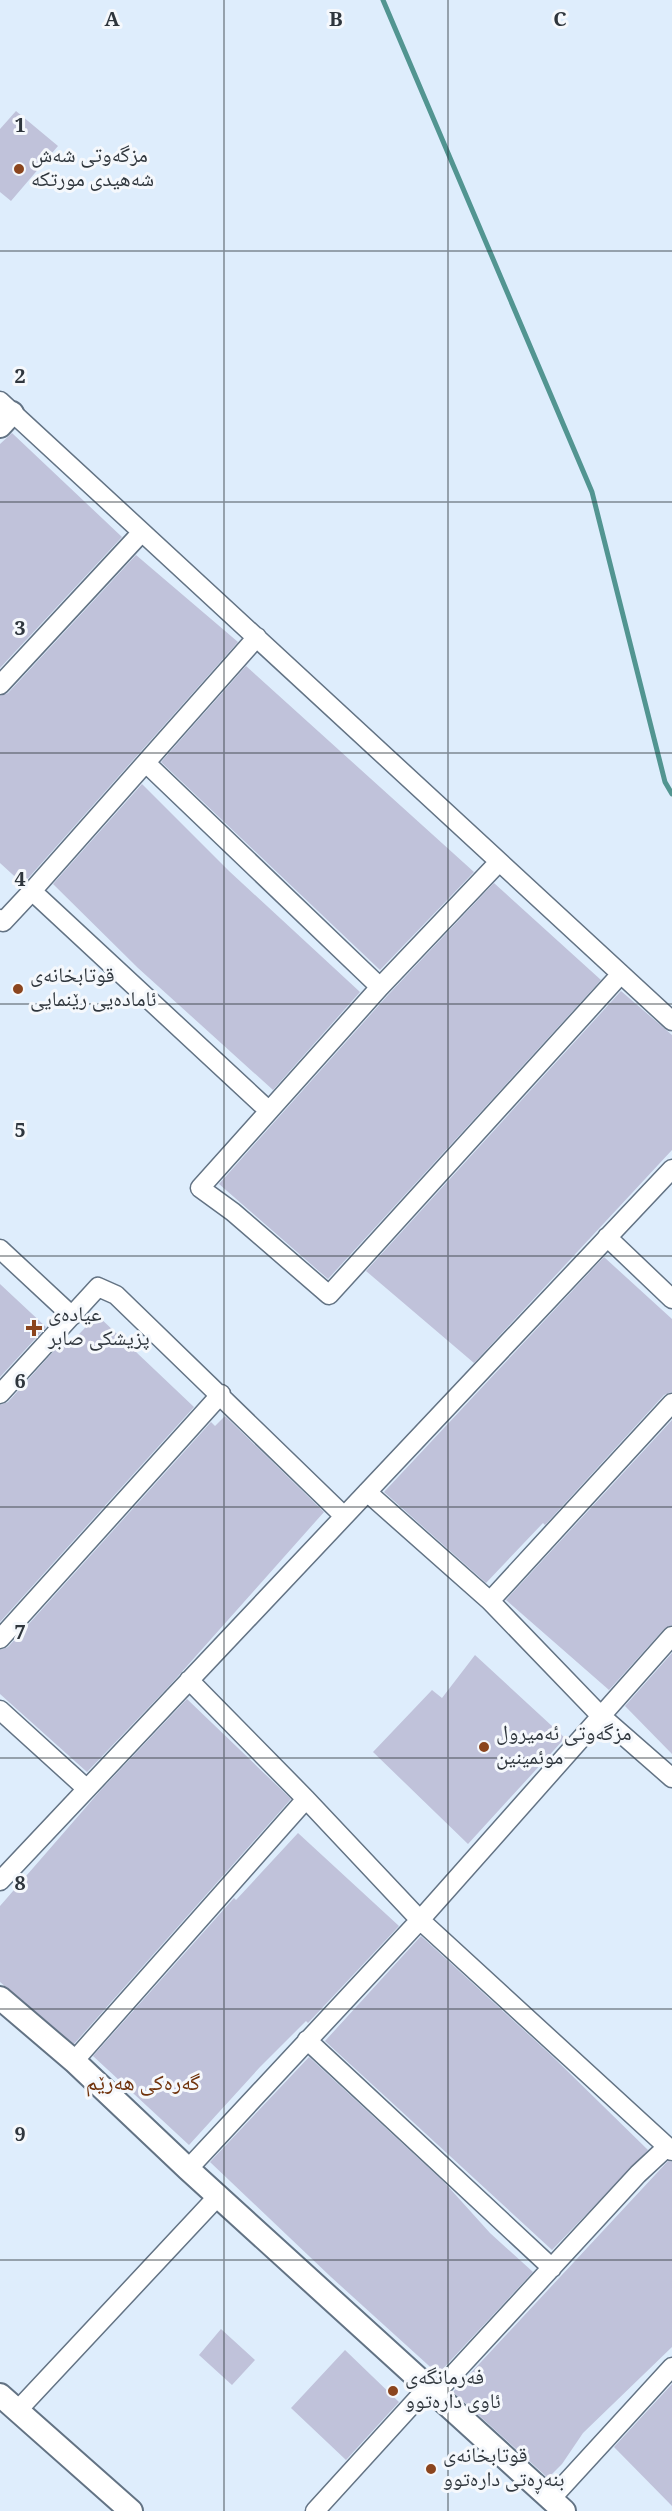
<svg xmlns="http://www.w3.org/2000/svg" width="672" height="2511" font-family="Georgia,'Noto Naskh Arabic',serif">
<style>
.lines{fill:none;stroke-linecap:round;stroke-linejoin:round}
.stream{stroke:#529591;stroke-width:5}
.building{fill:#c0c2da}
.minor-casing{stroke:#637384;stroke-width:21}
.tertiary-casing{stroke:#637384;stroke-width:26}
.minor{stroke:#fff;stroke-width:18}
.tertiary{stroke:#fff;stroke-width:22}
.grid{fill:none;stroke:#2f363d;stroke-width:1.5;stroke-opacity:0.55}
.poi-dot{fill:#8b451e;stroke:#f5f8fc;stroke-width:2}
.labels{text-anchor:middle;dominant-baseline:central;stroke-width:6;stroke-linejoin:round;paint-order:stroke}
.poi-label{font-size:21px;fill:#2f363d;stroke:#f5f8fc;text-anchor:start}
.neighbourhood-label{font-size:22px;fill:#6f310a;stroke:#f5f8fc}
.grid-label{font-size:20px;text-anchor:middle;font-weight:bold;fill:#2f363d;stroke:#f5f8fc;stroke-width:6;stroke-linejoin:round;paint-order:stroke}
</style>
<rect width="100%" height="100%" fill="#deedfc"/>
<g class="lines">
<!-- stream -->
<path class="stream" d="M383,0L592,492L665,782L672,794"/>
</g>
<!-- building -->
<path class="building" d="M16,111L58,146L11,201L0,192V129Z
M12,433L122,537L0,668V444Z
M136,555L238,642L23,884L0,863V696L8,693Z
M246,666L474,872L380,970L161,762Z
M142,784L229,871L360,992L273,1090L138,968L53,884Z
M494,883L601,980L328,1279L219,1184L388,995Z
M621,991L672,1035V1150L474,1363L366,1271Z
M604,1257L672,1319V1392L664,1395L545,1525L543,1523L486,1583L384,1492Z
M0,1284L46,1327L0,1377Z
M97,1315L194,1407L0,1622V1405L8,1402L62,1342L67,1347Z
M225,1416L324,1512L171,1684L87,1772L0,1694V1650L8,1647L211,1422L215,1426Z
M672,1420V1625L664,1629L609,1690L506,1600Z
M672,1653V1754L625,1706Z
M475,1655L565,1738L468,1844L373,1752L432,1690L442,1698Z
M187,1699L291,1799L74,2044L0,1982V1906L100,1791Z
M298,1833L399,1926L308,2023L306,2021L260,2067L189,2145L93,2056L234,1898L236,1900Z
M421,1936L552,2056L648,2150L552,2250L325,2041Z
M309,2057L444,2182L490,2233L533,2272L438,2374L331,2277L210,2162Z
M668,2161L672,2162V2347L583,2433L562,2464L548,2478L453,2392Z
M221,2329L255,2360L232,2385L199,2355Z
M345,2350L399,2402L346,2460L291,2408Z
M672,2384V2506L614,2447Z"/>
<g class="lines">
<!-- minor casing -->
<g class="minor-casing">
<path id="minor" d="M0,401L672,1021
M0,685L142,532
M147,764L380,987
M498,863L380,987L200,1188L233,1212L329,1295L620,975
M32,891L268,1110
M0,919L3,922L32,891L257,637
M607,1237L672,1299
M0,1249L72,1316
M0,1394L98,1287L116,1295L344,1516
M367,1492L490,1601L600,1715L672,1778
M490,1601L672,1403
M0,1639L221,1394
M189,1680L306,1799L420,1920L672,2151
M0,1710L87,1789
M0,1881L672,1169
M307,2040L552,2268
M74,2061L306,1799
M188,2169L420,1920L672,1636
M436,2393L638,2174L667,2147
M17,2411L219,2195
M551,2499L672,2367
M315,2511L429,2386"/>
</g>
<!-- tertiary casing -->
<g class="tertiary-casing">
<path id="tertiary" d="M0,426L12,413
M0,1998L74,2061L188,2169L564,2511
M0,2395L131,2511"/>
</g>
<!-- minor -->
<use href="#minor" class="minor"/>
<!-- tertiary -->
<use href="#tertiary" class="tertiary"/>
</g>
<!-- grid -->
<path class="grid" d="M224,0V2511M448,0V2511M0,251H672M0,502H672M0,753H672M0,1004H672M0,1256H672M0,1507H672M0,1758H672M0,2009H672M0,2260H672"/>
<!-- markers -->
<g class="poi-dot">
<circle cx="19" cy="169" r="6"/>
<circle cx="18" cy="989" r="6"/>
<path d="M31 1319h6v6h6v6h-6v6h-6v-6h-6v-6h6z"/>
<circle cx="484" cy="1747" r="6"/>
<circle cx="393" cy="2391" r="6"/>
<circle cx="431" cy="2469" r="6"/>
</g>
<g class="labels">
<!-- poi labels -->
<g class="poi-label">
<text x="31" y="157">مزگەوتی شەش<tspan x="31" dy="24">شەهیدی مورتکە</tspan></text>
<text x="30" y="977">قوتابخانەی<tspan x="30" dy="24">ئامادەیی رێنمایی</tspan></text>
<text x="48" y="1316">عیادەی<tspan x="48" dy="24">پزیشکی صابر</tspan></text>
<text x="496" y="1735">مزگەوتی ئەمیرول<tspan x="496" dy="24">موئمینین</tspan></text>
<text x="405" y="2379">فەرمانگەی<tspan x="405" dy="24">ئاوی دارەتوو</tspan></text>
<text x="443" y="2457">قوتابخانەی<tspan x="443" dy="24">بنەڕەتی دارەتوو</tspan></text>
</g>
<!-- neighbourhood labels -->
<g class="neighbourhood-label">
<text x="143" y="2085">گەرەکی هەرێم</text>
</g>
</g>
<g class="grid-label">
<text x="112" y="26">A</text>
<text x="336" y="26">B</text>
<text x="560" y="26">C</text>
<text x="20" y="132">1</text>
<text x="20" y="383">2</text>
<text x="20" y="635">3</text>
<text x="20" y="886">4</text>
<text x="20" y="1137">5</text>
<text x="20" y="1388">6</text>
<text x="20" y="1639">7</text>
<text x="20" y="1890">8</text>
<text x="20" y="2141">9</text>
</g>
</svg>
